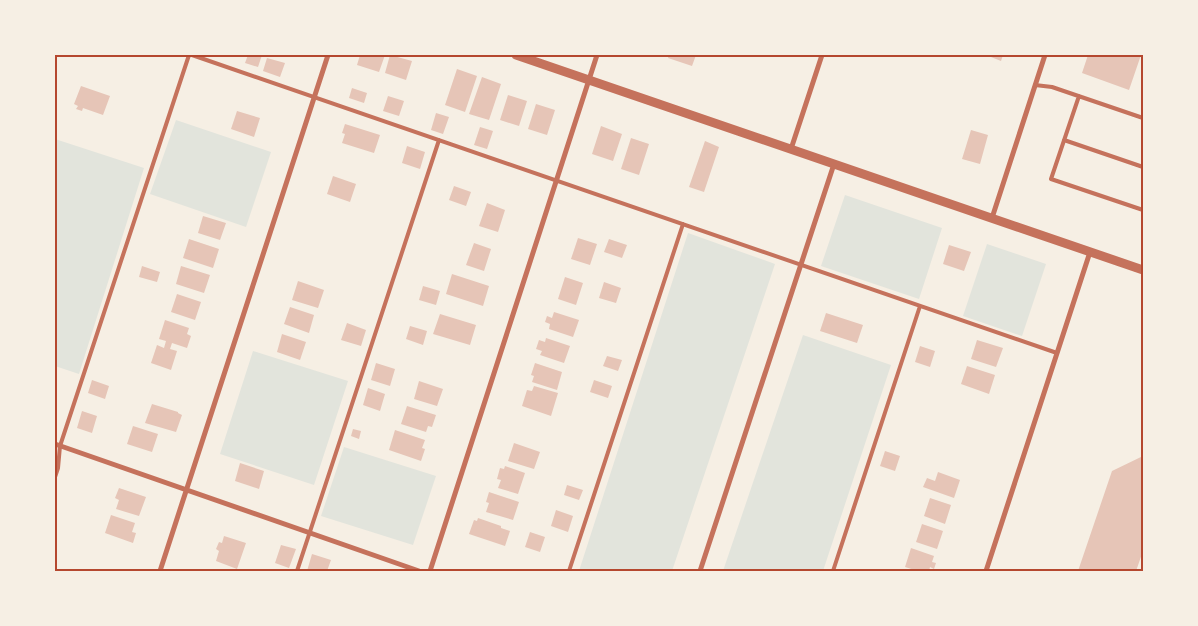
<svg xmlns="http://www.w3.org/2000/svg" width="1198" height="626" font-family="'DejaVu Sans',sans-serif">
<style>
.green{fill:#e2e4dc}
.building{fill:#e6c5b7}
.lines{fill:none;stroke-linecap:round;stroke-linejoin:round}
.service{stroke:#c5725c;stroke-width:4}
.minor{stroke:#c5725c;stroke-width:5}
.tertiary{stroke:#c5725c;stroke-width:9}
.neatline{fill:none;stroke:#b5482f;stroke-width:2}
</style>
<rect width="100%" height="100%" fill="#f6efe4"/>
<!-- green -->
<path class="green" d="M176,120L271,152L246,227L150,194Z
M55,139L144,168L79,374L55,366Z
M845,195L942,228L919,299L821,266Z
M688,233L775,264L672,571H579Z
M987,244L1046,264L1022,336L963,316Z
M803,335L891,365L823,571H723Z
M253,351L348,381L314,485L220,454Z
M344,447L436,476L413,545L321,516Z"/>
<!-- building -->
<path class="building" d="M248,55H262L258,67L245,63Z
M360,55H385L379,72L357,65Z
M390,55L412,61L406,80L385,73Z
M669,55H696L692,66L668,58Z
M986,55H1003L1001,61Z
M1088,55H1141L1129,90L1082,73Z
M267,58L285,63L280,77L263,71Z
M457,69L477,76L465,112L445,105Z
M482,77L501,84L489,120L469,114Z
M81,86L110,96L103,115L83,108L82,111L76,109L78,106L74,104Z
M352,88L367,93L364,103L349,98Z
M508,95L527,101L519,126L500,120Z
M388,96L404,101L399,116L383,111Z
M536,104L555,110L547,135L528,129Z
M237,111L260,118L254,137L231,129Z
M436,113L449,117L443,134L431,130Z
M345,124L380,135L374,153L342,143L345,134L342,133Z
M601,126L622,134L613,161L592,154Z
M480,127L493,131L487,149L474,145Z
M971,130L988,135L980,164L962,159Z
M631,138L649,144L639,175L621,169Z
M705,141L719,147L704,192L689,187Z
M407,146L425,152L420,169L402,163Z
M333,176L356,184L350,202L327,194Z
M454,186L471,192L466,206L449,200Z
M487,203L505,210L498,232L479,226Z
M203,216L226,223L220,240L198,233Z
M578,238L597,244L590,265L571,259Z
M189,239L219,249L213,268L183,258Z
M609,239L627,245L622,258L604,252Z
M474,243L491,249L484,271L466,265Z
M949,245L971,252L964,271L943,264Z
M142,266L160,272L157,282L139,277Z
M181,266L210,275L204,293L176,284Z
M452,274L489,286L483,306L446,294Z
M565,277L583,283L576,305L558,299Z
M298,281L324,290L318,308L292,300Z
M604,282L621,288L616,303L599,298Z
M423,286L440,291L436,305L419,300Z
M177,294L201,302L195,320L171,312Z
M290,307L314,315L309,333L284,324Z
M554,312L579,320L573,337L549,329L550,324L545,322L547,316L552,318Z
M826,313L863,325L857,343L820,331Z
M440,314L476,325L470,345L433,334Z
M165,320L189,328L187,334L191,336L187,348L172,343L170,349L177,351L171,370L151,363L157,345L164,348L166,341L159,339Z
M347,323L366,330L361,346L341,340Z
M410,326L427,331L423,345L406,339Z
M282,334L306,342L300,360L277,352Z
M546,338L570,346L564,363L540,355L542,351L536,349L539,340L545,342Z
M977,340L1003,348L996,367L971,359Z
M920,346L935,351L930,367L915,362Z
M607,356L622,360L618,371L603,366Z
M376,363L395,369L390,386L371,380Z
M535,363L562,372L557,390L532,382L534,376L531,375Z
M967,366L995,375L989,394L961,384Z
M92,380L109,386L105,399L88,393Z
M594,380L612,386L608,398L590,392Z
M419,381L443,389L437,406L414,399Z
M534,386L558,393L551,416L522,406L527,390L532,391Z
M368,388L385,394L380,411L363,405Z
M152,404L178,412V413L182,415L176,432L145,423Z
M407,406L436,415L432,427L428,426L426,432L401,424Z
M82,411L97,416L92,433L77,428Z
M133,426L158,434L152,452L127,444Z
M353,429L361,431L359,439L351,436Z
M395,430L425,440L422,448L425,449L421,461L389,450Z
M514,443L540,452L534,469L508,461Z
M885,451L900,456L895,471L880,466Z
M1143,456V551L1136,571H1078L1112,471Z
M240,463L264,471L259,489L235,481Z
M505,466L525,473L518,494L498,488L501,480L497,479L500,468L504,469Z
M938,472L960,480L954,498L923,487L927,478L935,481Z
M567,485L583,490L579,500L564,495Z
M119,488L146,497L139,516L116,509L119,500L115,498Z
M489,492L519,502L513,520L486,512L489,503L486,502Z
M930,498L951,505L945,524L924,516Z
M556,510L573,516L568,532L551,526Z
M111,515L135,523L132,532L136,533L133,543L105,533Z
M478,518L501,526V528L510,531L505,546L469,534L474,520L477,521Z
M922,524L943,531L937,549L916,542Z
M530,532L545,537L540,552L525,547Z
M224,536L246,543L237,569L216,561L219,551L216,549L219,542L222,543Z
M281,545L296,549L289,568L275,563Z
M911,548L934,556L932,562L936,563L934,569L930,567L929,571H918L905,567Z
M312,554L331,560L327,571H307Z"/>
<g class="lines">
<!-- service -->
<path class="service" d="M192,55L1057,353
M1035,85L1052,87L1143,118
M1079,96L1051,179L1143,210
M1064,140L1143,167
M55,477L58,468L60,446L189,55
M297,571L439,140
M569,571L683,224
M833,571L920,306"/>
<!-- minor -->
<path class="minor" d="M791,149L822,55
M992,218L1045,55
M55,444L419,571
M160,571L328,55
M430,571L597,55
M700,571L834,164
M986,571L1090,252"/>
<!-- tertiary -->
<path class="tertiary" d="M516,55L1143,270"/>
</g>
<!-- border -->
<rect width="1198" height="626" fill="none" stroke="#f6efe4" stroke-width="112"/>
<rect x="56" y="56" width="1086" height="514" class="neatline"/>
</svg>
